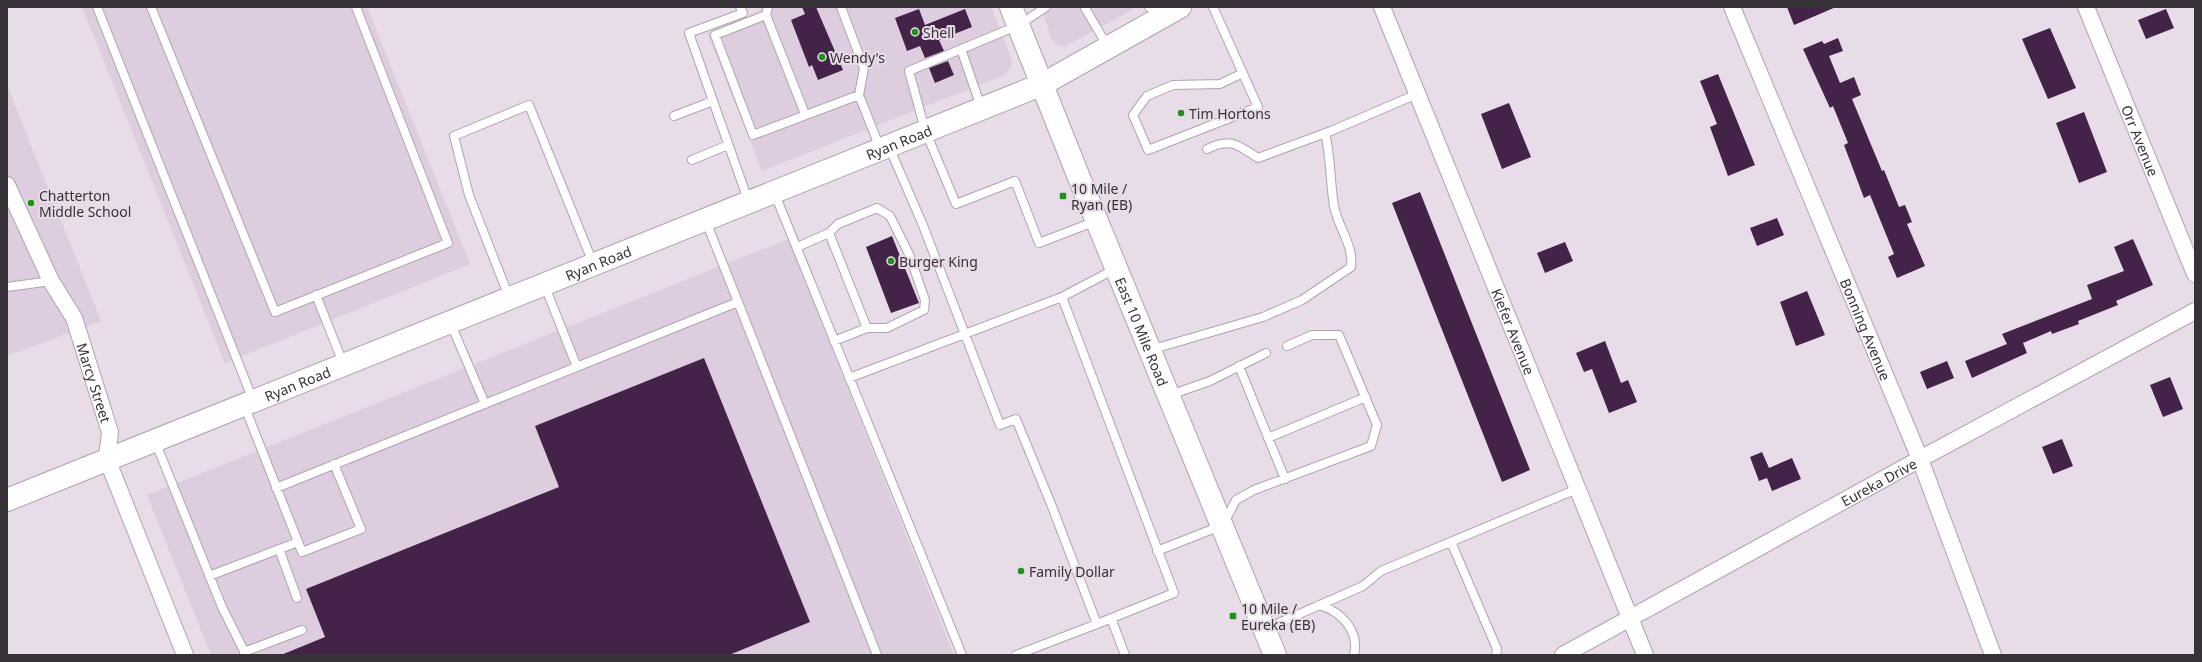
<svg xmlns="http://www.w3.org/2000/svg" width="2202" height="662" font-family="'Noto Sans',sans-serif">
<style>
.built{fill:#ddcddf}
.building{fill:#442349}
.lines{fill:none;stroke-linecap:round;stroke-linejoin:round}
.lane-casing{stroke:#aea3b0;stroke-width:10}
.street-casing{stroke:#aea3b0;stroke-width:18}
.secondary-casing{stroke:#aea3b0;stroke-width:24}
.lane{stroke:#fff;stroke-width:8}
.street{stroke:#fff;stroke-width:16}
.secondary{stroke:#fff;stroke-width:22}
.poi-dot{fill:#21911a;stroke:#e8dce9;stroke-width:1.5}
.labels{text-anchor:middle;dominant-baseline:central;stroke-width:4;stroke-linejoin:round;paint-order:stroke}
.poi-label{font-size:14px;fill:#373237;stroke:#e8dce9;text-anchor:start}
.street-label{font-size:14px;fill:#373237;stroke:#e8dce9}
</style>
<rect width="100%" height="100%" fill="#e8dce9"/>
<!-- built -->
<path class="built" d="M82,7H367L470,264L225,363Z
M760,7H991L1012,60V65L1007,73L1002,76L762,171L707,33L761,10Z
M1042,7H1137L1065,47L1058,45L1051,39Z
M7,85L101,321L7,356Z
M788,239L954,655H211L147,495Z"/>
<!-- building -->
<path class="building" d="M802,7H816L843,70L818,80L812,65L809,67L791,20L805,14Z
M1787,7H1836L1794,25Z
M919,9L925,25L965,9L972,27L939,40L944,51L925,58L920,46L907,51L895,18Z
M2166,9L2174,28L2146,39L2138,20Z
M2050,28L2076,88L2048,99L2022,39Z
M1838,38L1843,51L1829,56L1840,83L1854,77L1861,95L1852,99L1882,171L1884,170L1899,207L1905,205L1912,222L1907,224L1925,266L1897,278L1888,257L1894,254L1870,195L1864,198L1844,145L1848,143L1833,106L1830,108L1803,49L1822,41L1824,44Z
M948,61L954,75L935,83L929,68Z
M1718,74L1755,165L1728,176L1710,127L1717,124L1700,81Z
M1509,103L1531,157L1502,169L1481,114Z
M2084,112L2107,172L2079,183L2056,123Z
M1420,192L1530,470L1502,482L1392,203Z
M1777,218L1784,235L1757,246L1750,228Z
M892,236L919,303L891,313L866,247Z
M2133,239L2153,285L2116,301L2118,305L2078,321L2079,324L2052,334L2051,331L2023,343L2027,353L1972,378L1965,361L2007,344L2002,334L2092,299L2087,285L2124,271L2114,247Z
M1565,242L1573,261L1545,273L1537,253Z
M1807,291L1825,335L1796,346L1780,302Z
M1605,341L1621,383L1628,380L1637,402L1609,413L1592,369L1584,372L1576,353Z
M704,358L810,622L729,655H281L325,637L306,589L559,487L535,426Z
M1947,361L1954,378L1927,389L1920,372Z
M2170,377L2183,409L2163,417L2150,385Z
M2062,439L2073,466L2053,474L2042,447Z
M1762,452L1769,468L1792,458L1801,479L1772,491L1767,478L1759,481L1750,457Z"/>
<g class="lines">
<!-- lane casing -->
<g class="lane-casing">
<path id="lane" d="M97,7L253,400
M151,7L275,312L448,243L356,7
M740,7L743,13L689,33L748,200
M768,7L766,15L805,114
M841,7L864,68L859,95L880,148
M1046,7L1019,25L909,71L925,130L956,204L1015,181L1039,243L1096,221
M1149,7L1161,16
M1213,7L1258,107L1148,150L1133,115L1147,96L1173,85L1220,84L1243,73
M1085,8L1108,47
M766,15L715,35L753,135L859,95
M961,49L981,107
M674,116L713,101
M889,147L922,223L1000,425L1016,419L1051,504L1097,624L1016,655
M1207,149C1231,137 1238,145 1258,158L1331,131L1417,94
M692,160L728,145
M774,192L962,655
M829,233L838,224L877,208L890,216L909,254L925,300L924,310L887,328H867
M797,247L829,233L867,328L834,341
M544,284L577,367
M7,287L51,281
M316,295L343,363
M509,297L469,195L454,136L529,105L593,263
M1062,297L1174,593L1097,624
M738,302L877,655
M450,322L485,404
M1150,350L1263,317L1302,300L1351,267C1354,245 1338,228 1334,206C1330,182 1331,157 1325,133
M1239,366L1285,479
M849,378L1062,297L1115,269
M1170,395L1210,381L1266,353
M244,405L302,552L361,529L334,464
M1268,438L1366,397
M155,441L222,607L246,655
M276,488L738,302L705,219
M1451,542L1497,649L1496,655
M279,549L297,598
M1157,551L1223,525L1236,500L1254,490L1371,446L1377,425L1339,335H1312L1287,346
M209,576L298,542
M1319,605C1340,611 1360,630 1354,655
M1111,618L1125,655
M1265,629L1363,586L1381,571L1577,489
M244,652L302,630"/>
</g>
<!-- street casing -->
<g class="street-casing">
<g id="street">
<path id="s1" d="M1382,7L1645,655"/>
<path id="s2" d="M1732,7L1920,459L1993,655"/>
<path id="s3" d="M2086,7L2195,274"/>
<path id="s4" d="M7,185L51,281L74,318L110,432L107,459L185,655"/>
<path id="s5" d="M1563,655L1920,459L2195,311"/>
</g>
</g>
<!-- secondary casing -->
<g class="secondary-casing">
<g id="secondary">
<path id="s6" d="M1011,7L1080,180L1275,655"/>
<path id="s7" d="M7,500L1043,84L1180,7"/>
</g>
</g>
<!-- lane -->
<use href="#lane" class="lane"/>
<!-- street -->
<use href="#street" class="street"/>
<!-- secondary -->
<use href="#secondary" class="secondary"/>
</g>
<!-- markers -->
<g class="poi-dot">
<circle cx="915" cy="32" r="4"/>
<circle cx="822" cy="57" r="4"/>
<circle cx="1181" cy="113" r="4"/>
<rect x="1059" y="192" width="8" height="8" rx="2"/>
<circle cx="31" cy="203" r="4"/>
<circle cx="891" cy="261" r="4"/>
<circle cx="1021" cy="571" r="4"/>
<rect x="1229" y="612" width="8" height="8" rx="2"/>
</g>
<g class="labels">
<!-- poi labels -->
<g class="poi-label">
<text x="923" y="32">Shell</text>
<text x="830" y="57">Wendy's</text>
<text x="1189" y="113">Tim Hortons</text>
<text x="1071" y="188">10 Mile /<tspan x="1071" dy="16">Ryan (EB)</tspan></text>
<text x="39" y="195">Chatterton<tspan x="39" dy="16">Middle School</tspan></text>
<text x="899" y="261">Burger King</text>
<text x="1029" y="571">Family Dollar</text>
<text x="1241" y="608">10 Mile /<tspan x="1241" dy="16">Eureka (EB)</tspan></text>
</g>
<!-- street labels -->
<g class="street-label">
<text stroke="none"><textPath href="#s3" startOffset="144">Orr Avenue</textPath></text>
<text stroke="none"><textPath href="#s7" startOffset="961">Ryan Road</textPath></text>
<text stroke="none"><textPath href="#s7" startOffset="637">Ryan Road</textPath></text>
<text stroke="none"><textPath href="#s2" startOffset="349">Bonning Avenue</textPath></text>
<text stroke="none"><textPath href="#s6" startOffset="350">East 10 Mile Road</textPath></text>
<text stroke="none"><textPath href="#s1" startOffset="350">Kiefer Avenue</textPath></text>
<text stroke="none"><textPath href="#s4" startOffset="217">Marcy Street</textPath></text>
<text stroke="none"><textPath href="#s7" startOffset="313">Ryan Road</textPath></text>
<text stroke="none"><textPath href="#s5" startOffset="360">Eureka Drive</textPath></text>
</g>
</g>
<!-- border -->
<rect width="2202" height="662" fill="none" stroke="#373237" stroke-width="16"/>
</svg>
